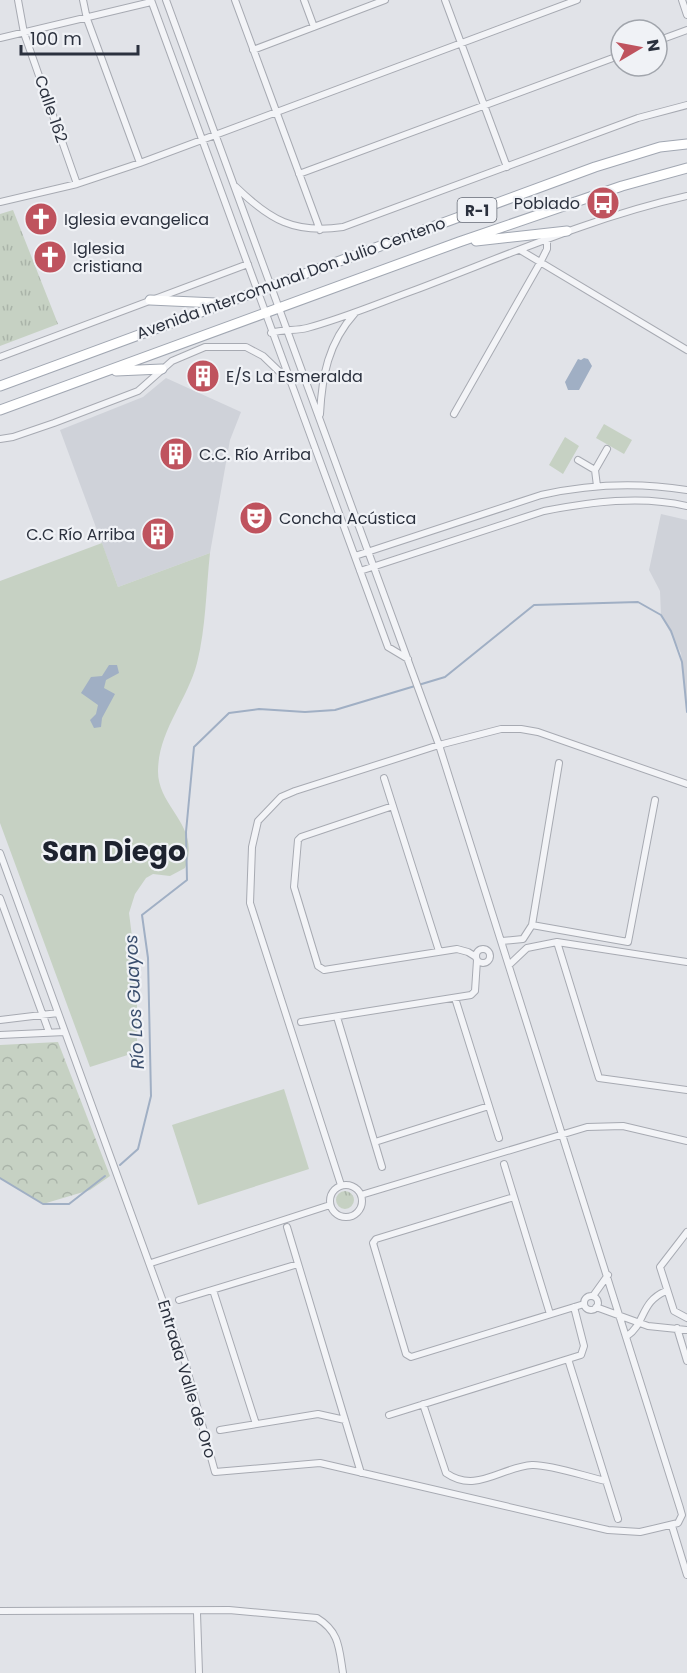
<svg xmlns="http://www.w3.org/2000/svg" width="687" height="1673" font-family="Poppins,sans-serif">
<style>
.built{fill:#cfd2d9}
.grass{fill:url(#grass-tufts)}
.park{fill:url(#park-crowns)}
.garden{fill:#c6d1c3}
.water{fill:#a0afc4}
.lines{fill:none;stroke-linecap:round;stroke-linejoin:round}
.stream{stroke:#a0afc4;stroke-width:2}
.street-casing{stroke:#a7aab2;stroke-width:8}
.primary-casing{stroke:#a1a7b2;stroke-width:11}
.street{stroke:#f3f4f7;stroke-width:6}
.primary{stroke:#fff;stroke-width:9}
.labels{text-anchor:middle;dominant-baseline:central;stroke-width:4.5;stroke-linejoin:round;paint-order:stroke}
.shield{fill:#f0f2f6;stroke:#666b75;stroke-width:1.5}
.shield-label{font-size:15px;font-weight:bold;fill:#2b313e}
.street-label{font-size:16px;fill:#2b313e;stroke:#f0f2f6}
.poi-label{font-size:16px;fill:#2b313e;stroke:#f0f2f6;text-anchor:start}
.water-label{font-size:18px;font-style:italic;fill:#3a4e6d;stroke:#f0f2f6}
.town-label{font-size:28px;font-weight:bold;fill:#1d222f;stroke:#f0f2f6}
</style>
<defs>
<pattern id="grass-tufts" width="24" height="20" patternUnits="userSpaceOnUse" patternTransform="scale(1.5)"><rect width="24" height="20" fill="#c6d1c3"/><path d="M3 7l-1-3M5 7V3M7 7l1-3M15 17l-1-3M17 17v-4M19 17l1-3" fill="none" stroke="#aab4a9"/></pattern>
<pattern id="park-crowns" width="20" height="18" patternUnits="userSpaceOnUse" patternTransform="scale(1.5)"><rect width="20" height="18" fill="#c6d1c3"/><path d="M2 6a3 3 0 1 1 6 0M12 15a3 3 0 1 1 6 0" fill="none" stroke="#aab4a9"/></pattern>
</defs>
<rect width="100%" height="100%" fill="#e1e3e8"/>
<!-- built -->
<path class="built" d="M166,378L241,412L230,440L210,553L118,587L60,430L143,397Z
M661,514L687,520V712L681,653L661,615L660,591L649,570Z"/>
<!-- grass -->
<path class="grass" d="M13,210L58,324L0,346V214Z
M336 1200a9 9 0 1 1 18 0a9 9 0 1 1-18 0Z"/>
<!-- park -->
<path class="park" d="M58,1042L110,1176L90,1190L43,1204L0,1178V1045Z"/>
<!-- garden -->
<path class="garden" d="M604,424L632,440L624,454L596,438Z
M565,437L579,446L563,474L549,465Z
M102,543L118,587L210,553C206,589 206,628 197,663C187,701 159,730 158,770C157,808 202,825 185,868L170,876L153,874L146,878L135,894L129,913L137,976V1052L90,1067L0,823V581Z
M284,1089L309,1169L198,1205L172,1125Z"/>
<!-- water -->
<path class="water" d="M584,358L588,359L592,366L579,390H568L565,382L578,359L581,360Z
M109,665H117L119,673L106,680L104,688L115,694L102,718L101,727L94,728L90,720L96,714L98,705L81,693L91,677L102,676Z"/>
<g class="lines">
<!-- stream -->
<path class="stream" d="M120,1165L138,1149L151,1096L148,958L142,915L187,880L186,832L194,747L229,713L259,709L305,712L335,710L445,677L534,605L638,602L661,615L671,631L682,662L687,712
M0,1178L43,1204H69L105,1176"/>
<!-- street casing -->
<g class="street-casing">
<path id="street" d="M18,0L24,33L77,184
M83,0L87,19L140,163
M151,0L388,647L408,659
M235,0L320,230
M304,0L314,27
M445,0L507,167
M682,0L687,15
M0,38L151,2
M657,41L687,30
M253,50L385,0
M299,174L621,55
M236,187C270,220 294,234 343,227L638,118L687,105
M0,202L77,184L140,163L577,0
M520,250L687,350
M271,333C283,329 296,331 307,328C344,318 379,303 415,290C505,256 593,217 687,196
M0,357L248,264
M320,414C322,376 328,343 355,313
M454,414L540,263L547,249V239
M0,439L13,437L54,423L138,391L172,361L205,347H246L263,356L288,380
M578,460L595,470
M597,486L595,470L607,449
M355,556L541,495C590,484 637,482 687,490
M360,571L544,511C590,502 641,495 687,506
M384,778L439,951
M393,806L301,837L298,840L294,887L318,966L324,970L457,949L468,952L476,957
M0,853L185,1362L215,1472L320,1463L608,1530L640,1532L678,1523L682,1515L680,1508L439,745L166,0
M0,898L49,1032
M532,925L628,942L655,800
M502,941L523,939L532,925L559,763
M557,942L599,1078L687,1090
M476 956a7 7 0 1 1 14 0a7 7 0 1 1-14 0Z
M509,965L527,948L557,942L687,962
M455,998L499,1138
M337,1017L382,1167
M0,1020L58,1013
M301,1022L471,995L475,991L477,960
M0,1035L65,1032
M375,1142L489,1106
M504,1164L550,1314
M330 1201a16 16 0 1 1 32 0a16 16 0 1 1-32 0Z
M341,1185L250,903L252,847L258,821L281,797L295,791L439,745L501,729H521L538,732L687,784
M361,1195L587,1127L623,1126L687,1141
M514,1197L376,1239L373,1243L406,1354L411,1357L584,1304
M287,1227L361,1473
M687,1232L660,1267L674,1311L687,1318
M151,1263L330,1205
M213,1290L256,1424
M593,1296L608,1275
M584 1303a7 7 0 1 1 14 0a7 7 0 1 1-14 0Z
M179,1300L298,1264
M596,1307L648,1326L687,1330
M677,1328L687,1361
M627,1336C646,1323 640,1302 666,1291
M568,1359L618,1519
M423,1404L446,1473C476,1494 501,1467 532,1465C549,1464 587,1477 606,1481
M389,1415L581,1355L584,1346L574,1307
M220,1430L318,1414L345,1420
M672,1526L687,1575
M0,1611L229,1610L317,1618C340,1632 339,1649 343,1673
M197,1613L199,1673"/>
</g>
<!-- primary casing -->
<g class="primary-casing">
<path id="primary" d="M476,241L567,231
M150,300L216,303
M116,371L162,369
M0,386L595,167L660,147L687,144
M0,410L459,242L622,186L687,168"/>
</g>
<!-- street -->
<use href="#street" class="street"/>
<!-- primary -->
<use href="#primary" class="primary"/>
</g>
<!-- icons -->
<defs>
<g id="bus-disc" transform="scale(1.725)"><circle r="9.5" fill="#bf535e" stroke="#f0f2f6"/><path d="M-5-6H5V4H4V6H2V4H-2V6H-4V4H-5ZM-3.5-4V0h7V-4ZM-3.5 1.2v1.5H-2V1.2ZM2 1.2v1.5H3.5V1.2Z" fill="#fff"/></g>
<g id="church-disc" transform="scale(1.725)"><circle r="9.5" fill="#bf535e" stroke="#f0f2f6"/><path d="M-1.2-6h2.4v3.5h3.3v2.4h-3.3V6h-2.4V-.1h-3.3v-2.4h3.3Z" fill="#fff"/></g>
<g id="building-disc" transform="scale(1.725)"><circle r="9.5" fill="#bf535e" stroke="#f0f2f6"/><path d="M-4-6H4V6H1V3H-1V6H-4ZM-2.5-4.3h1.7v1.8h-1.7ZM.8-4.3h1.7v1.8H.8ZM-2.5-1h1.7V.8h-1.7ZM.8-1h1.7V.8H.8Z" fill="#fff"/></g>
<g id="theatre-disc" transform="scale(1.725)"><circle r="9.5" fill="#bf535e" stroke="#f0f2f6"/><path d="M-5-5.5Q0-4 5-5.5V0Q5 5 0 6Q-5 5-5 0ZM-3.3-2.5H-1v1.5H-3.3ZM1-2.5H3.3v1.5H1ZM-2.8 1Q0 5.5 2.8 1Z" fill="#fff"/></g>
</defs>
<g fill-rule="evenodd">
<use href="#bus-disc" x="603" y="203"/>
<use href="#church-disc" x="41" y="219"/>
<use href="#church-disc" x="50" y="257"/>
<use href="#building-disc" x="203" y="376"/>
<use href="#building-disc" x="176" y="454"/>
<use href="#theatre-disc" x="256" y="518"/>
<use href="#building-disc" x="158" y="534"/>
</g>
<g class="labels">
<!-- shield labels -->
<rect class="shield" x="457.5" y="198" width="39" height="24" rx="4.5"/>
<g class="shield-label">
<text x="477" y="210">R-1</text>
</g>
<!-- street labels -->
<g class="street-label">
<text transform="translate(51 109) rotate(71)">Calle 162</text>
<text transform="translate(291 278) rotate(-20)">Avenida Intercomunal Don Julio Centeno</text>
<text transform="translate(187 1379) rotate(73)">Entrada Valle de Oro</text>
</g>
<!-- poi labels -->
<g class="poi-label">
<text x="580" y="203" text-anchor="end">Poblado</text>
<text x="64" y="219">Iglesia evangelica</text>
<text x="73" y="248">Iglesia<tspan x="73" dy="18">cristiana</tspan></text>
<text x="226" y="376">E/S La Esmeralda</text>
<text x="199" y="454">C.C. Río Arriba</text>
<text x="279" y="518">Concha Acústica</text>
<text x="135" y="534" text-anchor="end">C.C Río Arriba</text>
</g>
<!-- water labels -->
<g class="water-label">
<text transform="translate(134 1002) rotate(-93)">Río Los Guayos</text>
</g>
<!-- town labels -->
<g class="town-label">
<text x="114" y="851">San Diego</text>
</g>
</g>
<!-- north arrow -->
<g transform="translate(639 48) rotate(80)"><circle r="28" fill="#f0f2f6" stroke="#a1a5ac" stroke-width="1.5"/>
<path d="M0-4.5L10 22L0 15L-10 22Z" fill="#bf535e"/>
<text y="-9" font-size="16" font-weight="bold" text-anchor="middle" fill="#2b313e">N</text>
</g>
<!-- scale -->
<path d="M21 45v9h117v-9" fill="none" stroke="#2b313e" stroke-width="3"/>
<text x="30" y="45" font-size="18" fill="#2b313e" stroke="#f0f2f6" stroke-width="4.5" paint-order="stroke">100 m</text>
</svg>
